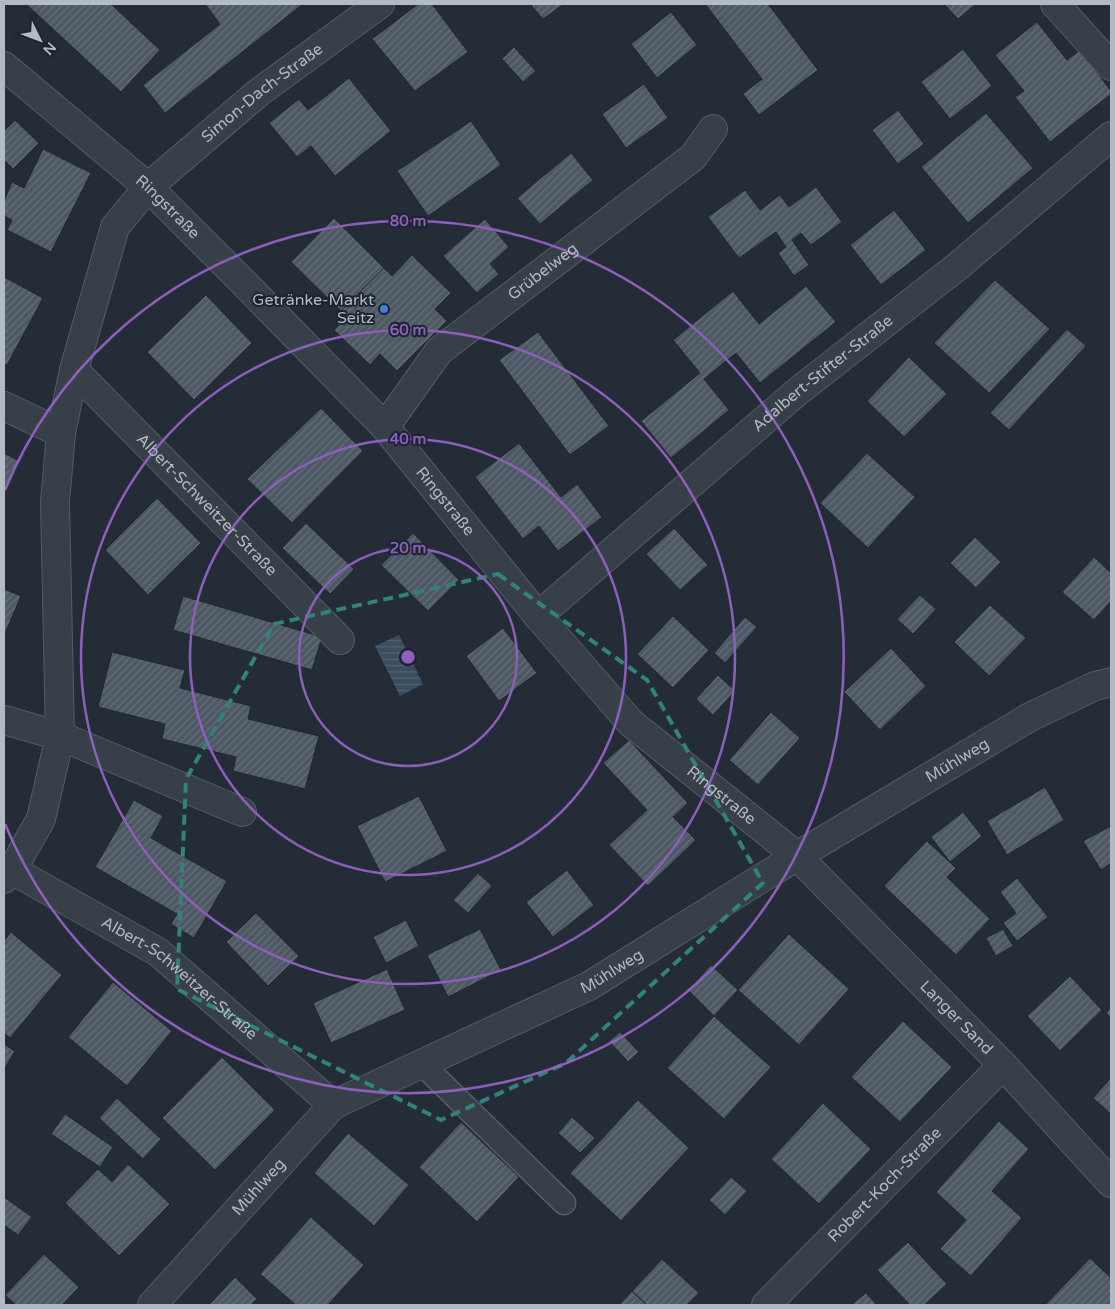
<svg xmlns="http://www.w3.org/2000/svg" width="1115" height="1309" font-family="'Varela Round',sans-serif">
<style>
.water{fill:url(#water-rules)}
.building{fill:url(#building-hatch);stroke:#1e262f}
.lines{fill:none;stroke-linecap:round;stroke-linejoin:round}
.lane-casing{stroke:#555d66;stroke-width:25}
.street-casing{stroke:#555d66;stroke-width:30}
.lane{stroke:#373f48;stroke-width:22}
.street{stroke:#373f48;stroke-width:28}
.marked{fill:none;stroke:#30847f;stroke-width:4;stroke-dasharray:10 6;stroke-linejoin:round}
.ring{fill:none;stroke:#8e5ec1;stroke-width:2.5}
.shop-dot{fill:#3f7fe0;stroke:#1c242d;stroke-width:2}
.labels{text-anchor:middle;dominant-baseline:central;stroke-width:4;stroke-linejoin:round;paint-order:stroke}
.street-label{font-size:16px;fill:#b2bac4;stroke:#1c242d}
.poi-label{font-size:16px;fill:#b2bac4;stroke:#1c242d;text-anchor:end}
.centre{fill:#8e5ec1;stroke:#1c242d;stroke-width:2.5}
.ring-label{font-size:15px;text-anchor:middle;font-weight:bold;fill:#8e5ec1;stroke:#1c242d;stroke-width:4;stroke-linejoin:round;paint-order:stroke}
</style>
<defs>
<pattern id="water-rules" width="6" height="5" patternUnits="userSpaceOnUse" patternTransform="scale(1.25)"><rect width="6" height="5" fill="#3a4c5f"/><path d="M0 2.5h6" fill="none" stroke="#546474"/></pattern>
<pattern id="building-hatch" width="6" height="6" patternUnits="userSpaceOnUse" patternTransform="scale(1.25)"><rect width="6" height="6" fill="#4c5863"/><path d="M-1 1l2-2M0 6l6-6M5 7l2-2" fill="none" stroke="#636e78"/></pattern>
</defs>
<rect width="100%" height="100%" fill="#242d37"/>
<!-- water -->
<path class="water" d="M399,635L423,684L400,696L375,646Z"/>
<!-- building -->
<path class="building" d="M26,4H111L160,50L121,92Z
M205,4H303L165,113L143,85L220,24Z
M418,4H432L468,52L415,91L372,39Z
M530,4H564L543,19Z
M707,4H768L818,70L759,115L743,94L762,79L706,5Z
M944,4H976L958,19Z
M671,12L697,45L657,78L631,44Z
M1037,22L1067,60L1080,50L1111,91V94L1050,142L1015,97L1024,91L995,55Z
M514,47L536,71L523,82L502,59Z
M963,49L992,86L950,119L921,82Z
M349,78L391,131L335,176L311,146L297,157L269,123L299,99L308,110Z
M644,84L668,118L626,148L602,114Z
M898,110L924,144L898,164L872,130Z
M986,113L1033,168L968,223L921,167Z
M15,120L39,143L13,169L4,160V131Z
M471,121L501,165L428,216L397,171Z
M43,149L91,173L51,252L7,230L12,220L4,216V201L12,182L24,188Z
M571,153L593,180L540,224L517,198Z
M816,187L842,222L811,245L801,233L792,240L809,265L794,276L778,253L786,247L776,232L739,258L708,217L745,190L760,210L780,195L789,207Z
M894,210L926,250L881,285L850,245Z
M334,218L384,268L341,311L291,262Z
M485,219L509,247L490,264L499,274L477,293L443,256Z
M412,255L451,293L435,309L447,321L397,371L380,354L370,365L334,330L347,317L341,311L384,268L392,276Z
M4,277L43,298L7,365L4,364Z
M995,280L1050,329L989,393L934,343Z
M806,286L836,322L760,383L736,353L704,379L729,410L671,458L641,421L700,373L673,340L733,291L759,324Z
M206,295L252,343L194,400L147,352Z
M1067,329L1086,346L1009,430L990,413Z
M538,332L609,426L570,455L499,360Z
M909,357L947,394L904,437L867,401Z
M321,408L363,451L292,523L247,479Z
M519,443L561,497L577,484L602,517L558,551L539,526L523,539L475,477Z
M4,453L19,461L4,490Z
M867,453L915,497L868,548L820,503Z
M157,498L201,543L148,595L105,550Z
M306,523L354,569L330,594L282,548Z
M674,528L708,565L680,590L646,554Z
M413,533L459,580L428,611L381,565Z
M975,537L1001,562L976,588L950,563Z
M1094,557L1111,573V601L1094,620L1062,592Z
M4,589L21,596L4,636Z
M920,595L936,609L913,634L897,619Z
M183,596L322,637L312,670L173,630Z
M990,605L1026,638L989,676L954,642Z
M673,616L709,650L673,688L637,654Z
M745,617L757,627L725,663L714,653Z
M503,628L537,673L499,701L466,656Z
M891,648L926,686L880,730L844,692Z
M112,652L185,670L180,688L251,706L248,719L319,736L305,789L233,771L236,757L162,739L165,724L98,707Z
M718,675L735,691L713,715L696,699Z
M771,712L800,738L758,785L729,760Z
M629,740L688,803L673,817L696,840L648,886L609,845L647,810L603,763Z
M1045,787L1064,820L1007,855L987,821Z
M419,796L447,851L385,882L357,826Z
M134,800L163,816L151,838L227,881L194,938L171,924L177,914L95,867Z
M963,812L982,836L950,862L931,837Z
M1111,826V863L1101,870L1083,841Z
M927,841L956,868L947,877L990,919L956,955L884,886Z
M567,870L594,905L553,937L526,902Z
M478,873L492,886L468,913L453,900Z
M1017,878L1048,917L1017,941L1003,923L1016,913L1000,892Z
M256,913L299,956L268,986L226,942Z
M406,920L419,946L386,963L373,937Z
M480,929L501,970L448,997L427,955Z
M1003,929L1013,946L996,956L986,938Z
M11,932L62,975L10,1038L4,1033V941Z
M789,934L849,989L799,1045L738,990Z
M711,965L738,990L714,1016L688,990Z
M387,969L405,1010L331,1043L313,1003Z
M1070,976L1102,1010L1060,1051L1027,1016Z
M113,982L172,1031L127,1086L68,1037Z
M1111,1007V1018L1106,1013Z
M714,1016L771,1067L724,1119L667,1068Z
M903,1021L952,1067L900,1122L851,1077Z
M620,1032L639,1052L628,1062L609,1041Z
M4,1044L15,1051L5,1068L4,1067Z
M222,1057L275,1110L215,1170L162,1118Z
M1111,1078V1114L1093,1098Z
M117,1098L161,1139L143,1159L99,1118Z
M638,1100L689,1148L621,1221L570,1173Z
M823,1103L871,1149L819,1204L771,1159Z
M65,1114L113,1147L100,1167L51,1134Z
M572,1117L595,1138L580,1153L558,1133Z
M999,1121L1029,1149L992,1191L1022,1218L971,1276L940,1249L966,1220L936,1192Z
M461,1122L519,1177L477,1222L419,1167Z
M348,1133L409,1185L374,1226L314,1173Z
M128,1164L170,1204L119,1256L65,1203L98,1169L112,1182Z
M731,1177L747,1191L725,1215L709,1200Z
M4,1197L32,1217L18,1235L4,1225Z
M311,1217L364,1265L328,1305H296L260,1274Z
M908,1242L947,1284L924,1305H910L877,1270Z
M44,1254L79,1287L62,1305H16L5,1295Z
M1090,1258L1111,1278V1305H1045Z
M662,1259L699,1293L687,1305H647L632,1291Z
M235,1277L257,1299L251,1305H209Z
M632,1291L647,1305H619Z
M866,1293L877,1305H851Z"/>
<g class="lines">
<!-- lane casing -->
<g class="lane-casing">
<path id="lane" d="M422,1064L564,1203"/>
</g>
<!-- street casing -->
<g class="street-casing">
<g id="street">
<path d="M1055,4L1111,66"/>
<path id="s1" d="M4,66L148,187L241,280L385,427L538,616L631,723L797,856L1003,1065L1111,1183"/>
<path id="s2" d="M74,370L340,640"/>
<path d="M4,406L61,433"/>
<path id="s3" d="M385,427L439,351L693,157L713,129"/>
<path id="s4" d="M538,616L797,392L958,266L1111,136"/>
<path d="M4,720L60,736L242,812"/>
<path id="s5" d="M12,870L158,952L333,1105"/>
<path id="s6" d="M4,879L12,870L41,819L60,736L55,502L61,433L74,370L115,227L148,187L258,93L380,4"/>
<path id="s7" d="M152,1305L333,1105L589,986L797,856L1030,717L1095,686L1111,682"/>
<path id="s8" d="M766,1305L1003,1065"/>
</g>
</g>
<!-- lane -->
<use href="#lane" class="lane"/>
<!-- street -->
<use href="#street" class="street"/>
</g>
<!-- marked area -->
<path class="marked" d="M498,574L647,680L763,883L566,1063L441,1120L177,989L186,779L274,624Z"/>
<!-- distance rings -->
<g class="ring">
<circle cx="408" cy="657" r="109"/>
<circle cx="408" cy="657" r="218"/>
<circle cx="408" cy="657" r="327"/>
<path d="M5 490A436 436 0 1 1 5 824"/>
</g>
<!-- markers -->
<circle class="shop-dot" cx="384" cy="309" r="5"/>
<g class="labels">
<!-- street labels -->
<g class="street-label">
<text stroke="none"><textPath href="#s6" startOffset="872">Simon-Dach-Straße</textPath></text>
<text stroke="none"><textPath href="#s1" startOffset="216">Ringstraße</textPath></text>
<text stroke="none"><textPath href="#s3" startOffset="224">Grübelweg</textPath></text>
<text stroke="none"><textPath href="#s4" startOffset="374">Adalbert-Stifter-Straße</textPath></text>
<text stroke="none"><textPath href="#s1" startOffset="621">Ringstraße</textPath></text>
<text stroke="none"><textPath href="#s2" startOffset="189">Albert-Schweitzer-Straße</textPath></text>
<text stroke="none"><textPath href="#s7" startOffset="984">Mühlweg</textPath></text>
<text stroke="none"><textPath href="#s1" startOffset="1026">Ringstraße</textPath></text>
<text stroke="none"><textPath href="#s7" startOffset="579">Mühlweg</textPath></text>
<text stroke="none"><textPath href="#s5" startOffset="200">Albert-Schweitzer-Straße</textPath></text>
<text stroke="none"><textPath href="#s1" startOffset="1350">Langer Sand</textPath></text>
<text stroke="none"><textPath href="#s8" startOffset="169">Robert-Koch-Straße</textPath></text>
<text stroke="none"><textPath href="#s7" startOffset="159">Mühlweg</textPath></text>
</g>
<!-- poi labels -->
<g class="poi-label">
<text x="374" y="300">Getränke-Markt<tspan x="374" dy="18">Seitz</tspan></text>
</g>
</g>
<circle cx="408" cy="657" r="8" class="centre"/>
<g class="ring-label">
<text x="408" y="226">80 m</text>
<text x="408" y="335">60 m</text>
<text x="408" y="444">40 m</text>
<text x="408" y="553">20 m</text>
</g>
<!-- border -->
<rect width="1115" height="1309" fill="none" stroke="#b2bac4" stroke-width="10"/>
<!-- north arrow -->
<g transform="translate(40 40) rotate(132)" stroke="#1c242d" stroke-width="4" paint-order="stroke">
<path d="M0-4L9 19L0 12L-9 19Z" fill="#b2bac4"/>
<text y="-8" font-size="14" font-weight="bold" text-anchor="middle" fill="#b2bac4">N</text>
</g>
</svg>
